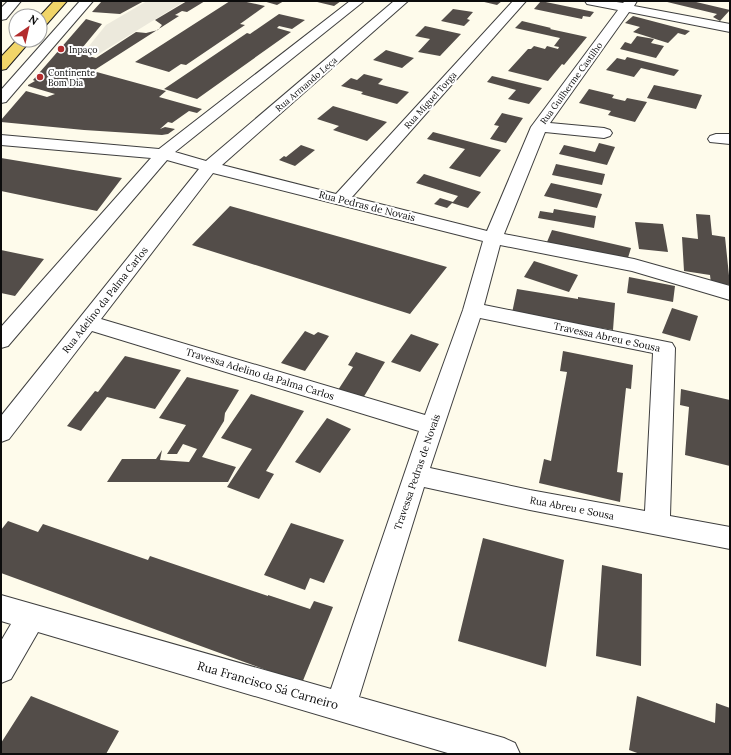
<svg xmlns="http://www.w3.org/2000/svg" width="731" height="755" font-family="Lora,serif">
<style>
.plaza{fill:#ece9dc}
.building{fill:#534d49}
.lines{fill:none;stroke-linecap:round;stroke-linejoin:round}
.minor-casing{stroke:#3f3f3f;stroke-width:2}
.major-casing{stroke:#1d1d1d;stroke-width:2}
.minor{fill:#fff;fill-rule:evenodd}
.major{fill:#f1d568;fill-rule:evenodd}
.poi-dot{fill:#b32c2d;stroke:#fff;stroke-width:1.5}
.labels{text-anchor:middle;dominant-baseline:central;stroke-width:4;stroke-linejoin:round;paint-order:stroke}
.far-poi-label{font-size:9px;fill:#0c0c0c;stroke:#fff;text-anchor:start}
.far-street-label{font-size:9px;fill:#0c0c0c;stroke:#fff}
.street-label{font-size:10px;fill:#0c0c0c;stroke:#fff}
.near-street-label{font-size:12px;fill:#0c0c0c;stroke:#fff}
</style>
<rect width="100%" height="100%" fill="#fefbeb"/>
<!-- plaza -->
<path class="plaza" d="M147,1H185L97,55L85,51L106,25Z"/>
<!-- building -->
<path class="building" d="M102,1H144L120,14L92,12Z
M187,1H205L187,12L182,11L175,15L179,16L93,71L166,91L159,97L202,109L197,113L189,111L172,123L168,122L160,129L165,127L175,129L168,134L162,135L84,130L1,122V120L26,91L47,97L55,94L28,86V85L35,81L33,80L86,19L102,24L78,53L96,58L136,32L146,33L158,30L162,25L155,20Z
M230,1H242L265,6L240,24L245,25L186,65L181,64L169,72L135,62Z
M263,1H284L277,5Z
M313,1H341L334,6Z
M480,1H502L497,5Z
M541,1L594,12L590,17L583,16L582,19L534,9Z
M663,1H692L730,10L720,21L713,17L717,14Z
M453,9L473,12L467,19L470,20L464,26L441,21Z
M279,14L305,20L292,29L279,26L277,28L291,32L197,99L164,89L247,33L250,34Z
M633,16L690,31L685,35L678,33L668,43L633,32L640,27L625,23Z
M522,21L551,28L550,29L587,37L564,65L562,64L548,81L508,71L528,49H531L534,46L545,49L547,46L558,49L559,47L554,46L560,38L515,28Z
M425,26L461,34L440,56L418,52L430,39L415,36Z
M637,36L654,39L651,43L664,46L656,58L620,49L625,42L631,44Z
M386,50L414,58L402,68L373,60Z
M627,57L679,70L674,76L641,68L634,77L606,70L617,58L625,60Z
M364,74L383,79L378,84L409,92L397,104L361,94L363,92L341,86L351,78L357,80Z
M492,76L542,88L529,104L508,99L516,90L487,82Z
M654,85L702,95L696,109L647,98Z
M589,89L614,95L612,98L625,101L627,98L647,102L635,122L608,115L611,111L579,103Z
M333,106L387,122L367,141L333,130L339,126L317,119Z
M502,113L523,118L506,143L490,139L499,126L494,125Z
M433,132L501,150L480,177L449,168L465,149L427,139Z
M599,143L615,147L607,165L559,154L564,145L595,152Z
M301,145L315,150L295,166L279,160L284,156L286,157Z
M1,158L122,178L97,211L1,191Z
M556,164L605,174L602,185L552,175Z
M424,174L481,192L468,208L452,203L447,208L434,204L440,198L453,202L458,196L416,183Z
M551,183L602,194L597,208L544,196Z
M230,206L447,267L410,314L192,245Z
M554,209L596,216L594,228L538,218L540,211L553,213Z
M696,214L710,215L712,235L725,237L730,285L711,283L710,275L684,271L682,237L698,239Z
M635,222L663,224L668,252L639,249Z
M552,230L631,248L627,261L547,242Z
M1,250L44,259L15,296L1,293Z
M534,261L578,275L569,292L524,277Z
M629,277L675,286L673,302L627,293Z
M517,289L578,299V297L615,303L613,330L512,313Z
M672,308L698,316L690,341L662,333Z
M305,331L314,335L318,332L329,336L305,371L281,363Z
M411,334L439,344L420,372L391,362Z
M563,351L633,365L631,389L626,388L617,472L623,473L620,502L539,483L544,459L551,461L567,372L560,371Z
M356,352L385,362L363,398L338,390L353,367L348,365Z
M125,356L181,370L155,409L107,397L81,431L67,426L95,391L98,392Z
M187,377L239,390L225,413L224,421L202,457L236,467L228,482H107L122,459H156L162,450L160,460L189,462L197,449L183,444L177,454H167L186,425L159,418Z
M681,389L730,400V466L685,455L689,407L680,405Z
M251,394L304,411L266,471L274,474L259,499L227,487L252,449L221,438Z
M327,418L351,429L320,473L295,462Z
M8,521L38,532L43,524L148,560L150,556L268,596V595L310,609L314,601L333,607L302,683L1,573V530Z
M291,523L344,540L324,583L310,578L305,590L264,575Z
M483,538L564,560L546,667L458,641Z
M602,565L642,574L641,666L596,656Z
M31,696L119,731L106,754H1V743Z
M637,696L715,723L716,703L730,708V754H640L629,750Z"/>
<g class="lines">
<!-- minor casing -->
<g class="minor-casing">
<path id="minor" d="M8,1H21L6,19L1,20V8Z
M80,1H93L6,102L1,103V90Z
M350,1H364L175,152L206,161L394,1H408L222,165L336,194L513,1H526L352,197L487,231L531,127L618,10L587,4L585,1H610L623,3L625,1H637L634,6L730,24V32L629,12L550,123L604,128L610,130L612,133L610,136L604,138L545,132L504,234L634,259L730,286V300L632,271L500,245L484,305L672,343L675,348L670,516L730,527V549L530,510L424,487L359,697L504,738L515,743L520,754H451L38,632L11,679L1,683V641L11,624L1,621V595L331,689L419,431L92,331L9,439L1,442V416L199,169L167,160L8,346L1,348V327L151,158L1,145V135L159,149ZM213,173L483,241L463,310L425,415L101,319ZM480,318L653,353L645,511L530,490L430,468Z
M716,134H730V144L710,142L708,139L710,136Z"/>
</g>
<!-- major casing -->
<g class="major-casing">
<path id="major" d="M54,1H67L45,26L40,27V16Z
M17,40H31L6,69L1,70V57Z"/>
</g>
<!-- minor -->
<use href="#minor" class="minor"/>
<!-- major -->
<use href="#major" class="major"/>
</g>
<!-- markers -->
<g class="poi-dot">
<circle cx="61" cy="49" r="4"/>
<circle cx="40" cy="77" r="4"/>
</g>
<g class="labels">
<!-- far-poi labels -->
<g class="far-poi-label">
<text x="69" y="49">Inpaço</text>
<text x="48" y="72">Continente<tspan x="48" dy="10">Bom Dia</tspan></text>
</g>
<!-- far-street labels -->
<g class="far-street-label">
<text transform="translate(571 83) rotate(-54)">Rua Guilherme Castilho</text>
<text transform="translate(306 84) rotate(-41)">Rua Armando Leça</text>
<text transform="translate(430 100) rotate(-48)">Rua Miguel Torga</text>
</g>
<!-- street labels -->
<g class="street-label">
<text transform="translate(367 206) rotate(14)">Rua Pedras de Novais</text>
<text transform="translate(105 300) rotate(-52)">Rua Adelino da Palma Carlos</text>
<text transform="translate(607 337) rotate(12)">Travessa Abreu e Sousa</text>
<text transform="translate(260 374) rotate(17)">Travessa Adelino da Palma Carlos</text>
<text transform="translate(417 472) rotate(-71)">Travessa Pedras de Novais</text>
<text transform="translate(572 508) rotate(11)">Rua Abreu e Sousa</text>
</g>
<!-- near-street labels -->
<g class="near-street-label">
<text transform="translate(268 685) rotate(16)">Rua Francisco Sá Carneiro</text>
</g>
</g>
<!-- border -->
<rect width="731" height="755" fill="none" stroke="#0c0c0c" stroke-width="4"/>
<!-- north arrow -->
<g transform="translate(28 28) rotate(34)"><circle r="19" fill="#ffffff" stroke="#9e9e9e"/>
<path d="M0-3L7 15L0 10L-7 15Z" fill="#b32c2d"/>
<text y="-6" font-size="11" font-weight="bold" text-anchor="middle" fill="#0c0c0c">N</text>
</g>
</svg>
